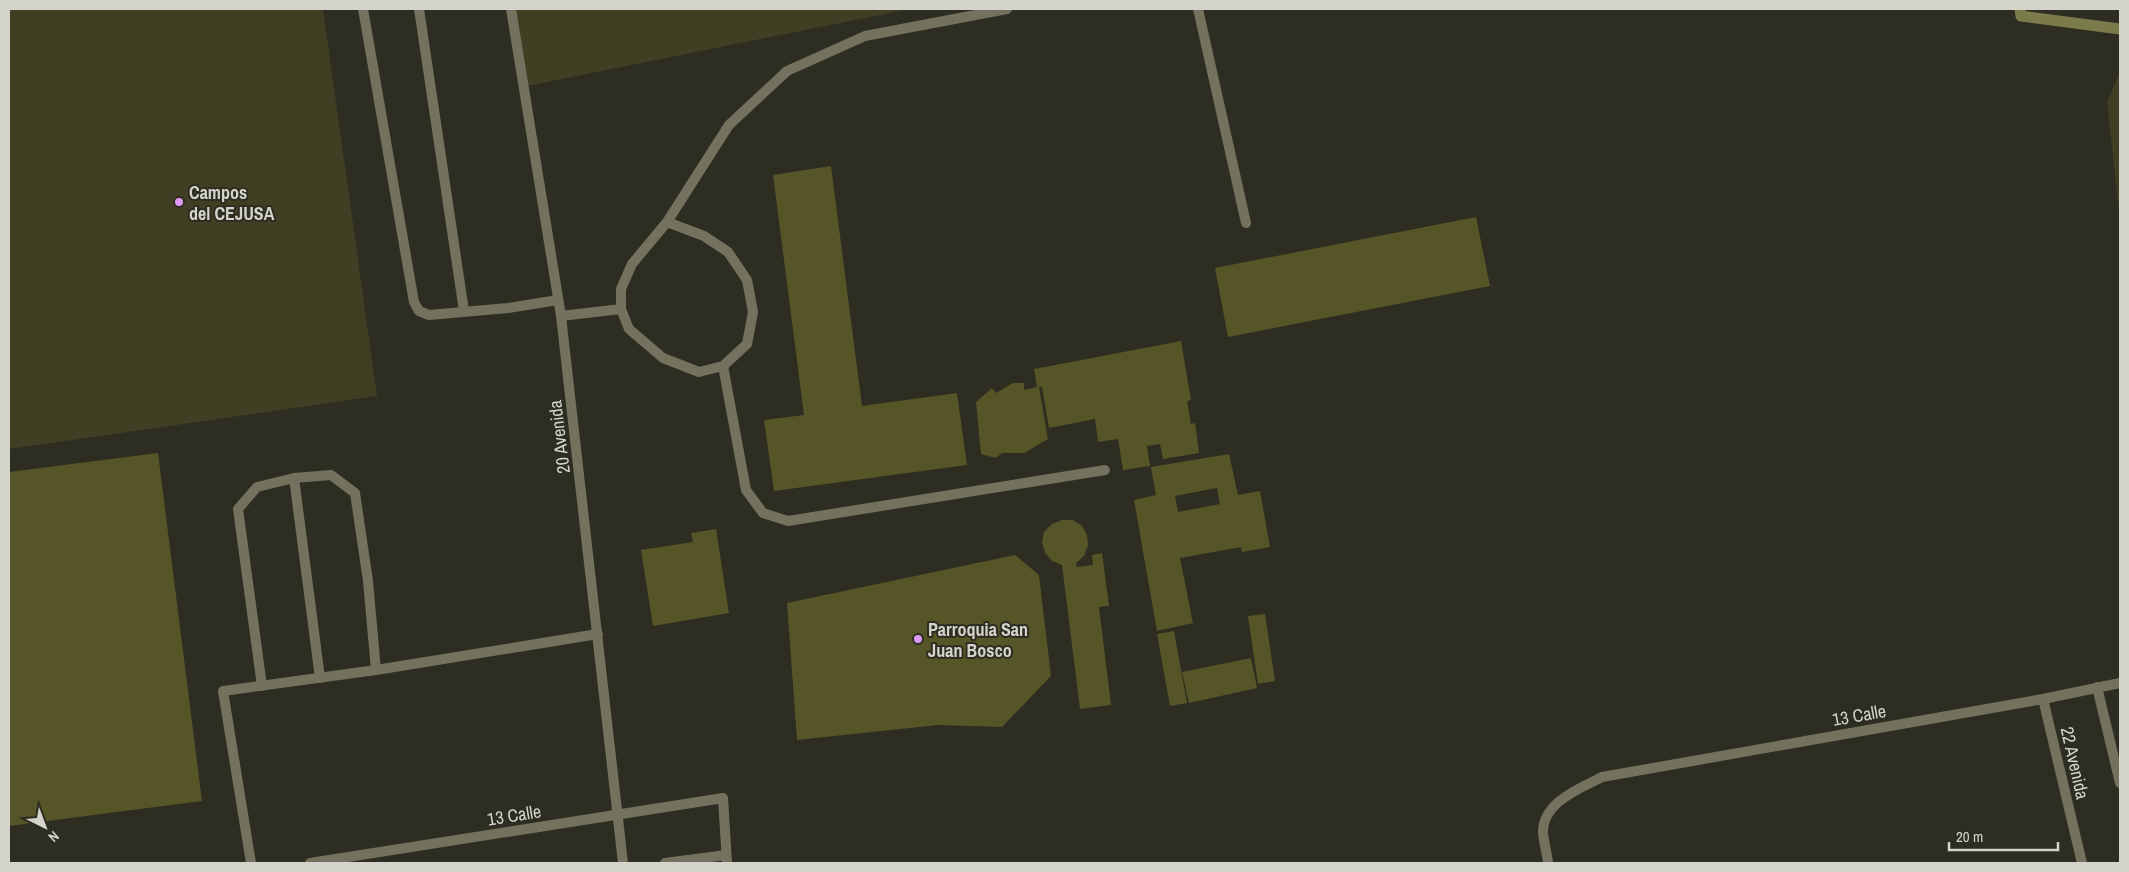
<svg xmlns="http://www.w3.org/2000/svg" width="2129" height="872" font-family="'Archivo Narrow',sans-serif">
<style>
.green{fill:#403f24}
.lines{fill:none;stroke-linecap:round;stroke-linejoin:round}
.stream{stroke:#7b7a4b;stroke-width:11}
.building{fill:#565527;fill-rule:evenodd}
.service{stroke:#72725e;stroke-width:10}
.minor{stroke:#72725e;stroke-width:10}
.poi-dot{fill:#dd99f3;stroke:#2d2d21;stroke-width:2}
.labels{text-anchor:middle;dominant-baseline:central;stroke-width:4;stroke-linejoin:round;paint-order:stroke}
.poi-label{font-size:18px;font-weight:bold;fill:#d4d4cc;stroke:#2d2d21;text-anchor:start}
.street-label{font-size:18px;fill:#d4d4cc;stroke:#2d2d21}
</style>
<rect width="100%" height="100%" fill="#2d2d21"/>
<!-- green -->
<path class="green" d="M9,9H323L377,396L9,449Z
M515,9H910L527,86Z
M2120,71V220L2107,102Z"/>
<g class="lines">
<!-- stream -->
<path class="stream" d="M2020,9L2021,16L2120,29"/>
</g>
<!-- building -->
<path class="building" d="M831,166L862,406L957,393L967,465L774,491L764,420L804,415L773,175Z
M1476,217L1490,286L1228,337L1215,268Z
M1181,341L1191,400L1187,401L1191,424L1195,423L1199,453L1163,459L1160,444L1147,446L1150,466L1123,470L1118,439L1098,442L1095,419L1049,428L1042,387H1039L1048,439L1024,453H1002L996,458L981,454L976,402L992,388L996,393L1013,383H1024V390L1037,387L1034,369Z
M158,453L202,801L9,826V472Z
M1229,454L1238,495L1260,491L1270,547L1242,552L1241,547L1180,558L1193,623L1157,631L1134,500L1156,495L1151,467ZM1217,488L1220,504L1178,512L1175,496Z
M1062,520H1073L1082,526L1087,535L1088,545L1084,556L1076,563L1077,567L1093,565L1092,555L1102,553L1109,606L1099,607L1111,705L1080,709L1062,565L1052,561L1045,553L1042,542L1044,532L1052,524Z
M716,529L729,613L653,626L641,550L693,542L691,533Z
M1015,555L1039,575L1051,676L1002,727L938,725L797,740L787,603Z
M1265,614L1275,681L1258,684L1248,616Z
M1174,631L1187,703L1170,706L1157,634Z
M1251,658L1257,688L1189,703L1182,672Z"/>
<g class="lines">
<!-- service -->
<path class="service" d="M363,9L414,302L419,311L429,315L508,308L558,300
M419,9L464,311
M511,9L561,316L623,863
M1198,9L1246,223
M667,222L704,236L728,252L747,280L753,312L747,344L723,366L699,372L663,358L629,329L621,309V289L632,264L667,222L729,125L787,71L865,36L1007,9
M561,316L621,309
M723,366L746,490L763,513L788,521L1105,470
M294,478L320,678
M262,686L238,509L257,487L294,478L331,475L355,493L368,581L376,670L598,634
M251,863L223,691L376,670"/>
<!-- minor -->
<path class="minor" d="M2097,687L2120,783
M2043,699L2082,863
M310,863L723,798L727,863
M665,863L726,855
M1548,863C1547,853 1544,843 1543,833C1542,802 1581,788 1602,777L2043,699L2120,683"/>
</g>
<!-- markers -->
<g class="poi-dot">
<circle cx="179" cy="202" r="5"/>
<circle cx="918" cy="639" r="5"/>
</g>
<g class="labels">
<!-- poi labels -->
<g class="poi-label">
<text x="189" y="192">Campos<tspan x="189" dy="21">del CEJUSA</tspan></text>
<text x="928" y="629">Parroquia San<tspan x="928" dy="21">Juan Bosco</tspan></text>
</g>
<!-- street labels -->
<g class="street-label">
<text transform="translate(559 437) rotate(-97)">20 Avenida</text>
<text transform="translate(1859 715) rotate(-10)">13 Calle</text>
<text transform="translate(2075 763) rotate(77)">22 Avenida</text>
<text transform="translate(514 815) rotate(-9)">13 Calle</text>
</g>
</g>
<!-- border -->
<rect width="2129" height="872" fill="none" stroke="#d4d4cc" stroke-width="20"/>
<!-- north arrow -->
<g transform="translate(45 827) rotate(138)" stroke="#2d2d21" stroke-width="4" paint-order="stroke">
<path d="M0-4L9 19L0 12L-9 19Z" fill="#d4d4cc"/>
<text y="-8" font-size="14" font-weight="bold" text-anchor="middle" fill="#d4d4cc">N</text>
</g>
<!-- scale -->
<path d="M1949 842v8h109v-8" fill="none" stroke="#d4d4cc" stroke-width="2.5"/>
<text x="1956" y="842" font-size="15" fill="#d4d4cc" stroke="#2d2d21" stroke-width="4" paint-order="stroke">20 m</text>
</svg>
